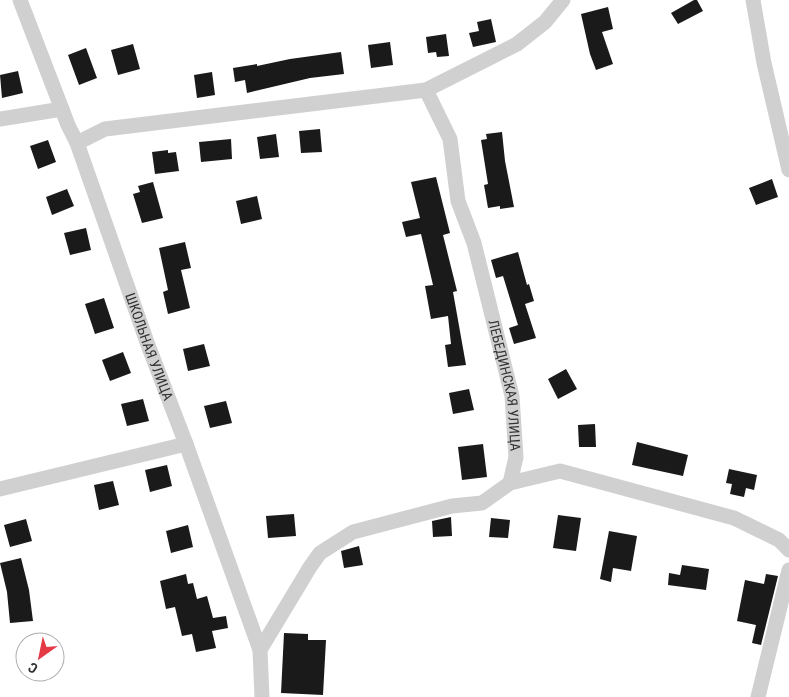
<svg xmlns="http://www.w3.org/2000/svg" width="789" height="697" font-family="'Roboto Condensed',sans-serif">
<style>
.building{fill:#1a1a1a}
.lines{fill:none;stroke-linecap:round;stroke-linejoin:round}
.minor{stroke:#d0d0d0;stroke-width:15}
.labels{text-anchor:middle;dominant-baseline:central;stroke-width:5;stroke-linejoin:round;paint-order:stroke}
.street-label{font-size:14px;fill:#333;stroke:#fff}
</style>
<rect width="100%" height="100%" fill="#fff"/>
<!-- building -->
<path class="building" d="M694,0H697L703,11L678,24L671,13Z
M608,7L613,29L602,32L613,64L596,70L590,54L581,14Z
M491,19L496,42L473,47L469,33L479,31L477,22Z
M446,34L449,56L437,57L436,52L428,53L426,37Z
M390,42L393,65L371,68L368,45Z
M133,44L140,69L118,75L111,50Z
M86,48L97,78L79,85L68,55Z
M341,52L344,74L310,78L247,93L245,80L235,82L233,68L257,64V66L290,59Z
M18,71L23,93L2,98L0,75Z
M212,72L215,95L197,98L194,75Z
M320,129L322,152L301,153L299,131Z
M502,132L505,161L514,207L500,209V206L488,208L484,185L488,184L481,140L487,139L486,134Z
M276,134L279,157L260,159L257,137Z
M231,139L232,159L201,162L199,142Z
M48,140L56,162L38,169L30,146Z
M168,150V153L176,152L179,171L155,174L152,152Z
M436,177L450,233L443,235L457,291L453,292L466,365L448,367L445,345L451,344L448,316L431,319L425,286L433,285L421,234L406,237L402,222L420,218L411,182Z
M772,179L778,197L756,205L749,188Z
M153,182L163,218L142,223L133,194L140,192L138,186Z
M67,189L74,206L52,215L46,197Z
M257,196L262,219L241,224L236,201Z
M86,228L91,250L70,255L64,233Z
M185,242L191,268L181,270L190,308L168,314L163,292L168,290L159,248Z
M518,252L527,285L529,284L534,301L525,304L536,338L514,344L509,328L518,325L503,276L496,278L491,260Z
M104,298L114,328L95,334L85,304Z
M204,344L210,366L188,371L183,349Z
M123,352L131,373L110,381L102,360Z
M566,369L577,389L558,399L548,379Z
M469,389L474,410L453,414L449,393Z
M143,399L149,421L127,426L121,404Z
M226,401L232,423L210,428L204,406Z
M595,424L596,447H579L578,425Z
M637,442L688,455L683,476L632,465Z
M483,444L487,477L462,480L458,447Z
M167,465L172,486L150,492L145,470Z
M729,469L757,475L754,490L746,488L744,497L730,494L732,484L726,483Z
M113,481L119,505L99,510L94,485Z
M294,514L296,536L268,538L266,516Z
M558,515L581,518L576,551L553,548Z
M451,517L452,536L433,537L432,521Z
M491,518L510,520L508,538L489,537Z
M26,519L32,541L10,547L4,525Z
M188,525L193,547L171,553L166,531Z
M609,531L637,536L631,571L613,568L611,582L600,579Z
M359,546L363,565L344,568L341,551Z
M21,558L29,590L33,621L10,623L7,592L0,563Z
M682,565L709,569L706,590L668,585L669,573L680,575Z
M186,574L188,584L193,583L197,599L207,596L213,618L226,616L228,628L212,631L216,648L196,652L192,634L182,636L175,607L166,609L160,581Z
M766,574L778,576L761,645L752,643L756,625L737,621L745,580L764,584Z
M284,633L308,634V640H326L323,695L281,693Z"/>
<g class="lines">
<!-- minor -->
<g class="minor">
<path id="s1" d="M20,0L68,125L77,143L148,345L186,444L260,650L262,697"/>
<path d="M753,0L764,63L789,170"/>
<path id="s2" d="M426,90L450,139L458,201L474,243L512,396L516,457L510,483L560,471L734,518L779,540L789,550"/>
<path d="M0,119L62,109"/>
<path d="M77,143L105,129L426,90L517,44L545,22L563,0"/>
<path d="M0,489L186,444"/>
<path d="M260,650L310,567L320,553L353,532L452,506L482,503L510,483"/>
<path d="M758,697L789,570"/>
</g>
</g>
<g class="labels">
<!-- street labels -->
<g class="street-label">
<text stroke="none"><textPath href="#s1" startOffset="370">ШКОЛЬНАЯ УЛИЦА</textPath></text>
<text stroke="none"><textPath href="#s2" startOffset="308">ЛЕБЕДИНСКАЯ УЛИЦА</textPath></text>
</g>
</g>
<!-- north arrow -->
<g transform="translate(40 657) rotate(213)"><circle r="24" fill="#ffffff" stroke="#adadad"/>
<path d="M0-4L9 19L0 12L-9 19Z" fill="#e63946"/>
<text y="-8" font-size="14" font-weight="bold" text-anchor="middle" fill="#333333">С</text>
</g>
</svg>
